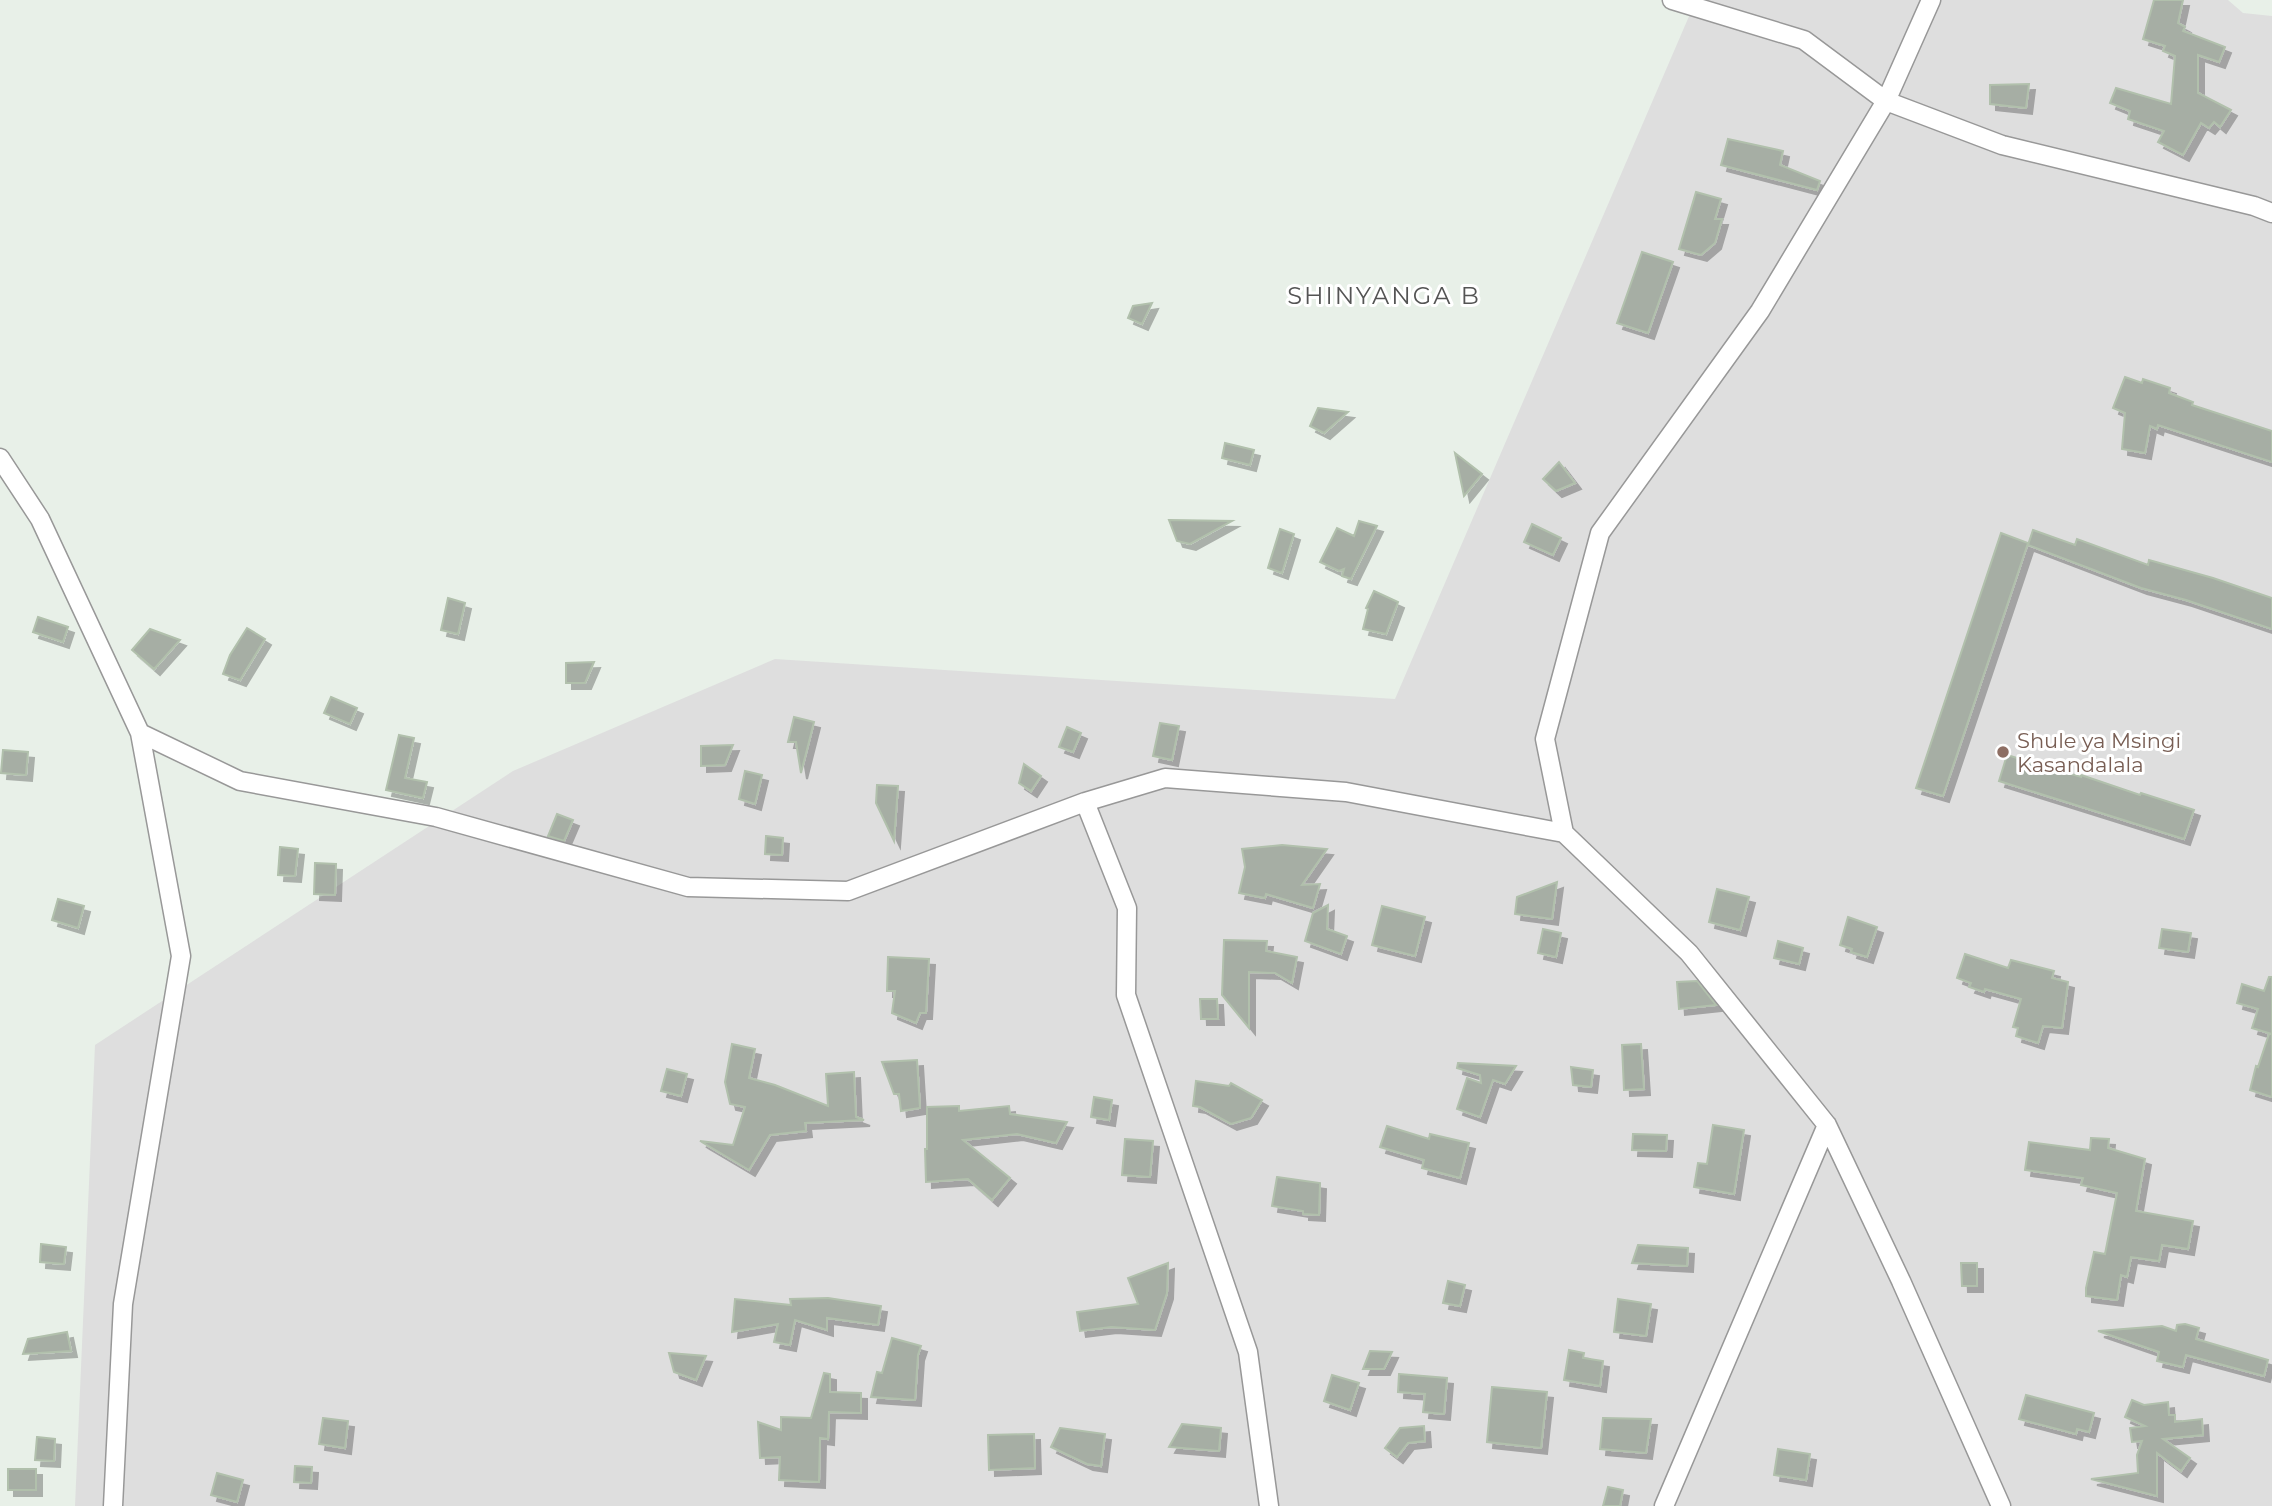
<svg xmlns="http://www.w3.org/2000/svg" width="2272" height="1506" font-family="Montserrat,sans-serif">
<style>
.residential{fill:#dedede}
.building{fill:#a6aea4;stroke:#b1c0ac;stroke-width:2;filter:url(#shadow)}
.lines{fill:none;stroke-linecap:round;stroke-linejoin:round}
.minor-casing{stroke:#989898;stroke-width:21}
.minor{stroke:#fff;stroke-width:18}
.education-dot{fill:#8d6e63;stroke:#fff;stroke-width:2.5}
.labels{text-anchor:middle;dominant-baseline:central;stroke-width:6;stroke-linejoin:round;paint-order:stroke}
.education-label{font-size:21px;fill:#785e54;stroke:#fff;text-anchor:start}
.quarter-label{font-size:24px;letter-spacing:2px;fill:#545454;stroke:#fff}
</style>
<defs>
<filter id="shadow"><feDropShadow dx="6" dy="6" stdDeviation="0" flood-color="#0004"/></filter>
</defs>
<rect width="100%" height="100%" fill="#e8f0e8"/>
<!-- residential -->
<path class="residential" d="M1696,0H2228L2243,13L2272,16V1506H75L95,1045L513,771L775,659L1395,699Z"/>
<!-- building -->
<path class="building" d="M2154,0H2183L2178,23L2185,27L2183,31L2225,47L2219,62L2198,55V93L2231,110L2220,127L2214,122L2209,128L2201,123L2183,155L2158,142L2164,131L2128,119L2130,111L2110,103L2116,88L2171,104L2175,56L2163,51L2165,46L2143,39Z
M2029,84L2026,108L1990,104V85Z
M1728,139L1783,151L1780,165L1820,181L1817,190L1721,165Z
M1696,192L1721,199L1715,219H1722L1715,243L1701,255L1679,249Z
M1642,252L1673,262L1648,333L1617,323Z
M1152,303L1142,324L1128,318L1133,306Z
M2125,377L2142,383L2143,379L2170,388L2169,393L2193,402L2192,405L2272,431V462L2158,425L2157,429L2150,426L2145,453L2122,449L2125,413L2113,408Z
M1318,408L1348,412L1324,433L1310,426Z
M1225,443L1254,450L1250,465L1222,458Z
M1455,453L1482,474L1464,496Z
M1559,462L1575,483L1556,491L1543,479Z
M1169,520L1232,521L1190,544L1177,541Z
M1359,521L1377,526L1351,579L1342,576L1344,569L1339,571L1320,562L1337,528L1354,536Z
M1532,524L1561,538L1553,555L1524,542Z
M1280,529L1294,534L1282,573L1268,568Z
M2033,530L2075,545L2077,539L2148,565L2149,560L2213,578L2272,598V629L2186,600L2141,588L2028,545Z
M2001,533L2028,543L1943,796L1916,788Z
M1374,591L1398,602L1386,634L1363,629L1368,609L1366,608Z
M448,598L465,603L458,634L441,630Z
M38,617L68,627L63,642L33,632Z
M247,628L265,639L240,680L223,674L230,655Z
M150,629L180,640L154,669L132,650Z
M594,662L585,683H566V663Z
M331,697L357,708L350,724L324,713Z
M794,717L814,722L801,773L796,742H788Z
M1160,723L1179,726L1172,760L1153,756Z
M1067,727L1081,733L1073,752L1059,747Z
M399,735L414,738L405,778L427,782L423,798L386,790Z
M733,745L725,765L701,766V746Z
M3,750L28,752L26,775L1,773Z
M2007,755L2081,777V775L2140,795L2141,793L2194,810L2184,839L1999,781Z
M1024,764L1041,776L1031,791L1019,783Z
M745,771L762,775L755,804L739,799Z
M877,785L898,786L894,841L876,803Z
M557,814L573,820L564,841L548,836Z
M766,836L783,838L782,855L765,854Z
M1282,845L1327,849L1302,885L1320,884L1313,908L1266,894L1265,898L1239,893L1245,867L1242,849Z
M280,847L298,849L295,876L278,875Z
M315,863L336,864L335,895L314,894Z
M1557,882L1552,919L1515,914L1517,897Z
M1717,889L1749,897L1740,930L1709,922Z
M58,899L84,906L78,928L52,920Z
M1328,905L1327,929L1347,936L1341,954L1305,941L1313,913Z
M1382,906L1425,917L1415,956L1372,945Z
M1848,917L1877,927L1867,957L1851,952L1852,949L1840,945Z
M1543,929L1561,933L1556,957L1538,953Z
M2162,929L2191,933L2188,952L2159,948Z
M1224,940L1267,941L1266,951L1297,957L1292,983L1275,973L1249,972V1028L1222,995Z
M1778,941L1803,948L1799,964L1774,958Z
M1965,954L2008,968L2011,960L2054,971L2052,978L2068,982L2062,1028L2043,1026L2038,1043L2016,1036L2018,1028L2013,1027L2021,999L1985,989L1984,992L1969,987L1971,983L1957,978Z
M888,957L929,959L926,1013H920L916,1023L892,1013L895,991H887Z
M2269,977H2272V1097L2250,1090L2256,1066L2258,1067L2269,1034H2272L2252,1028L2258,1009L2237,1003L2242,984L2264,991Z
M1697,981L1716,1005L1679,1009L1677,982Z
M1200,999H1217L1218,1019H1201Z
M732,1044L755,1049L749,1078L775,1085L828,1106L826,1074L854,1072L856,1117L864,1120L805,1123L806,1131L770,1135L749,1170L700,1141L733,1145L745,1107L730,1104L725,1082Z
M1641,1044L1644,1089L1624,1090L1622,1045Z
M917,1060L920,1108L901,1111L899,1094H894L882,1062Z
M1458,1063L1498,1065L1516,1066L1505,1084L1493,1080L1480,1117L1457,1109L1467,1078L1481,1083L1480,1075L1457,1068Z
M1571,1067L1593,1070L1591,1087L1573,1085Z
M667,1069L687,1074L681,1096L661,1091Z
M1196,1081L1229,1086L1231,1083L1262,1100L1251,1118L1231,1124L1200,1107L1193,1106Z
M1094,1097L1112,1100L1109,1120L1091,1117Z
M959,1106V1111L1009,1106L1010,1114L1067,1122L1056,1143L1017,1134L963,1140L1010,1178L992,1200L968,1179L926,1182L925,1149H927V1107Z
M1713,1125L1744,1130L1734,1194L1694,1187L1698,1163L1707,1164Z
M1387,1126L1429,1139L1430,1134L1469,1143L1460,1178L1422,1168L1424,1160L1380,1147Z
M1633,1134L1667,1135L1666,1151L1632,1150Z
M2091,1138L2109,1139L2108,1148L2145,1159L2136,1211L2193,1221L2188,1249L2162,1245L2159,1261L2131,1257L2127,1277L2121,1275L2117,1300L2086,1296V1288L2094,1252L2105,1254L2117,1193L2081,1185L2083,1178L2025,1170L2029,1142L2090,1150Z
M1125,1139L1153,1141L1150,1177L1122,1175Z
M1277,1177L1320,1183L1319,1215L1303,1214V1211L1272,1206Z
M41,1244L66,1247L64,1264L40,1262Z
M1638,1245L1688,1248L1687,1266L1632,1263Z
M1168,1263L1167,1293L1155,1330L1111,1327L1080,1331L1077,1312L1138,1304L1128,1278Z
M1961,1263H1977V1286H1962Z
M1448,1281L1465,1285L1460,1306L1443,1303Z
M828,1298L881,1306L878,1325L827,1318V1330L795,1320L790,1345L774,1342L778,1324L732,1332L735,1299L791,1305L790,1299Z
M1618,1299L1651,1304L1646,1336L1614,1332Z
M2185,1324L2199,1328L2196,1339L2268,1360L2264,1376L2186,1355L2183,1367L2157,1361L2159,1352L2098,1331L2162,1326L2176,1331L2177,1325Z
M67,1332L71,1351L23,1354L28,1339Z
M892,1338L921,1346L918,1355L915,1400L871,1397L877,1372L882,1373Z
M1569,1350L1584,1353L1583,1358L1603,1361L1600,1386L1564,1380Z
M1370,1351L1392,1352L1384,1369H1363Z
M669,1353L706,1356L696,1380L674,1372Z
M824,1373L830,1374V1392L861,1393V1413L829,1412L828,1439L820,1438L819,1482L779,1480L780,1457L760,1458L758,1422L781,1430V1417L811,1418Z
M1399,1374L1447,1378L1444,1414L1423,1412L1425,1394L1398,1392Z
M1332,1375L1359,1383L1350,1410L1324,1401Z
M1492,1387L1547,1392L1541,1448L1487,1442Z
M2026,1395L2094,1413L2089,1432L2077,1429L2076,1434L2019,1419Z
M2132,1400L2144,1405L2168,1402L2169,1415H2175V1422L2202,1419L2203,1435L2163,1439L2190,1458L2181,1471L2157,1453V1496L2091,1479L2138,1473L2137,1455L2142,1441L2132,1442L2130,1428L2145,1426L2125,1417Z
M323,1418L348,1421L345,1448L319,1444Z
M1603,1418L1651,1419L1646,1453L1600,1449Z
M1182,1424L1221,1428L1219,1451L1169,1447Z
M1424,1426L1425,1441L1408,1443L1397,1457L1385,1448L1400,1428Z
M1060,1428L1105,1434L1101,1466L1087,1464L1051,1447Z
M1034,1434L1035,1468L989,1470L988,1435Z
M37,1437L55,1439L54,1461L35,1460Z
M1778,1449L1810,1454L1806,1480L1774,1475Z
M295,1466L312,1467L311,1483L294,1482Z
M8,1469H36V1490H8Z
M217,1473L243,1480L237,1502L211,1495Z
M1608,1487L1623,1490L1620,1506H1603Z"/>
<g class="lines">
<!-- minor casing -->
<g class="minor-casing">
<path id="minor" d="M1672,0L1804,40L1886,101L2002,145L2254,206L2272,213
M0,458L40,519L140,733L181,956L123,1304L113,1506
M140,733L240,781L436,817L688,887L848,891L1085,802L1165,778L1346,792L1564,833L1689,953L1827,1125L1901,1281L2001,1506
M1085,802L1127,908L1126,995L1248,1352L1269,1506
M1564,833L1545,739L1600,533L1760,311L1886,101L1931,0
M1664,1506L1827,1125"/>
</g>
<!-- minor -->
<use href="#minor" class="minor"/>
</g>
<!-- markers -->
<circle class="education-dot" cx="2003" cy="752" r="7"/>
<g class="labels">
<!-- education labels -->
<g class="education-label">
<text x="2017" y="740">Shule ya Msingi<tspan x="2017" dy="24">Kasandalala</tspan></text>
</g>
<!-- quarter labels -->
<g class="quarter-label">
<text x="1384" y="295">SHINYANGA B</text>
</g>
</g>
</svg>
